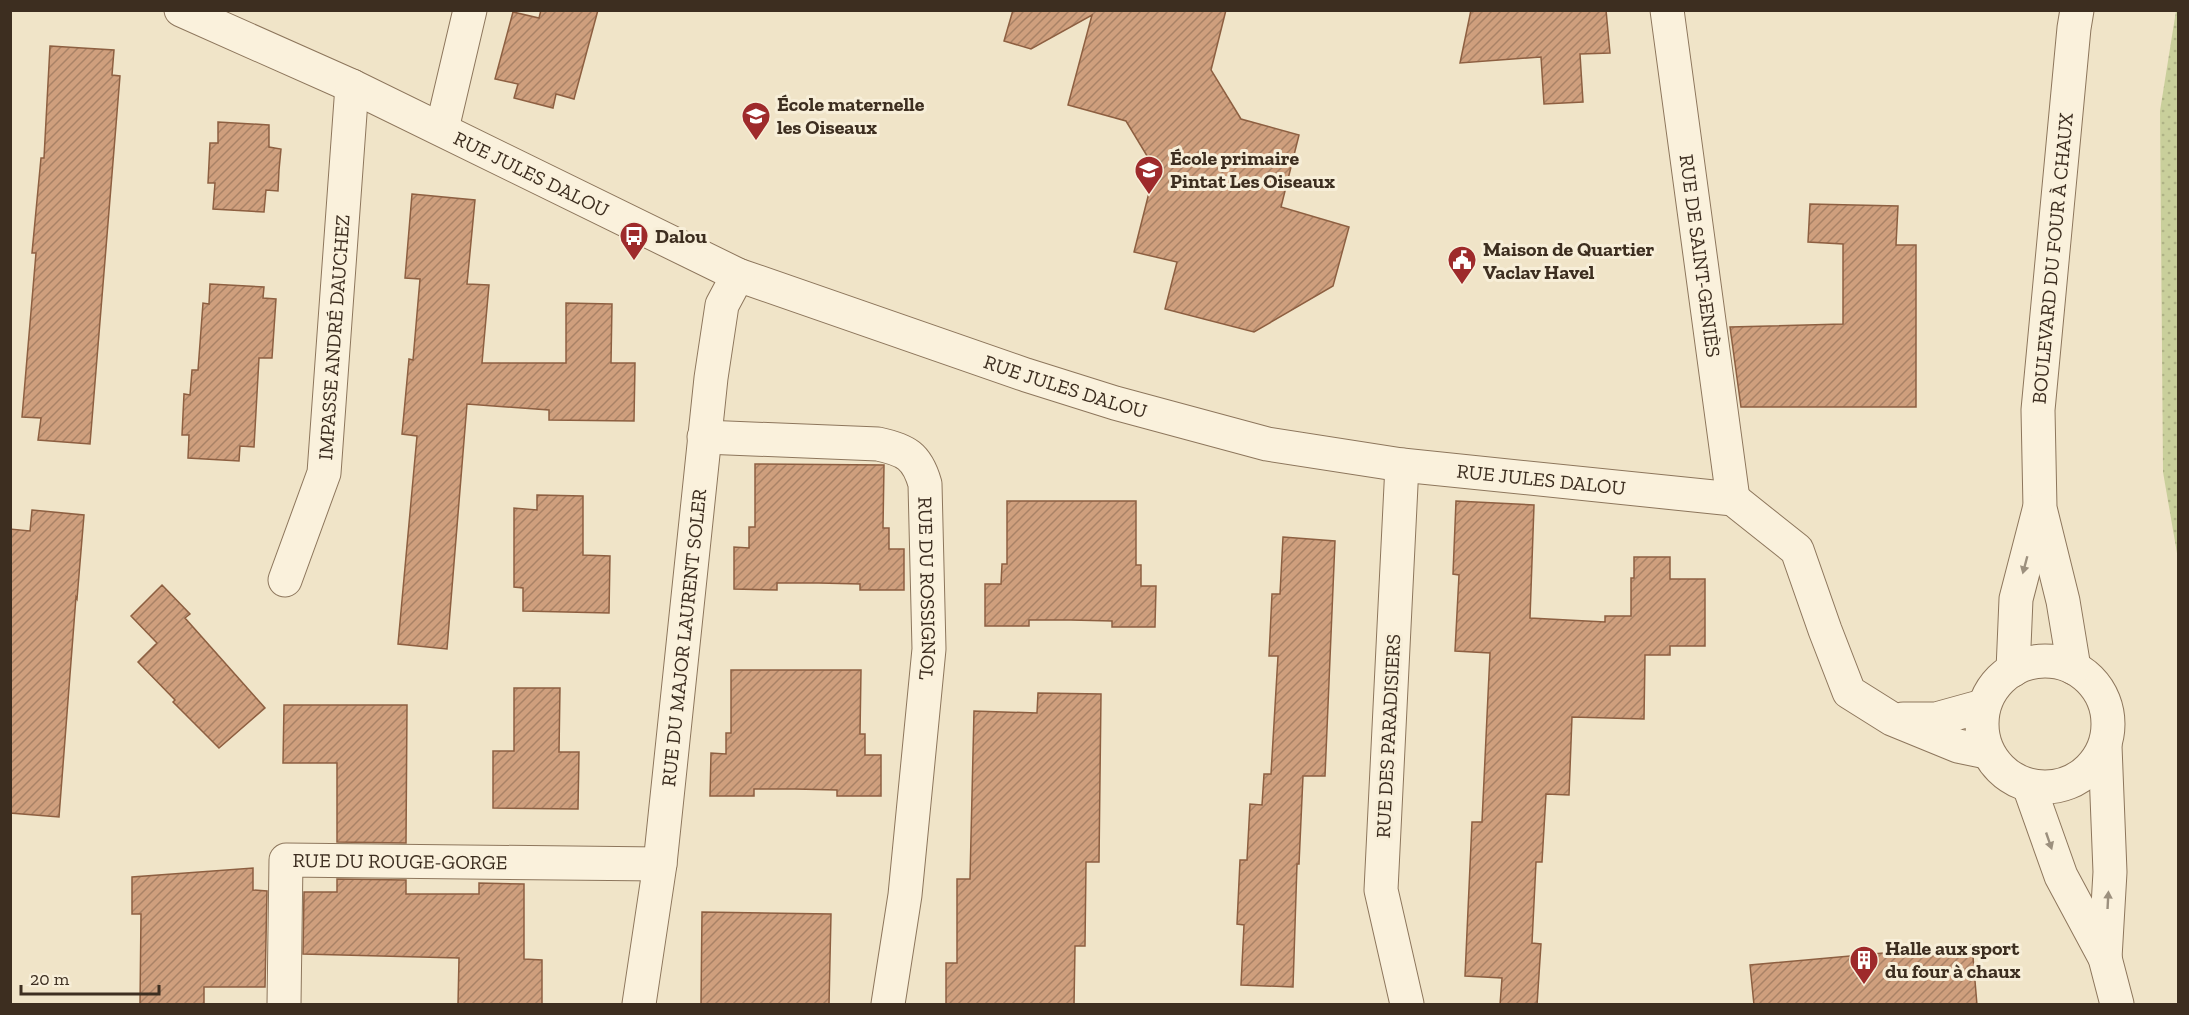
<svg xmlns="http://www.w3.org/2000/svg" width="2189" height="1015" font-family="'Zilla Slab',serif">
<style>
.green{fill:url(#green-dots)}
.building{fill:url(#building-hatch);stroke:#8d5f41;stroke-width:1.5}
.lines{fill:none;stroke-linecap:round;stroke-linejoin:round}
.minor-casing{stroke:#8d765c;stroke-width:35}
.tertiary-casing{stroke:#8d765c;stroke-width:35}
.minor{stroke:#faf1dc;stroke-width:33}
.tertiary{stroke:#faf1dc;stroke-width:33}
.oneway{fill:#9c907e}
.labels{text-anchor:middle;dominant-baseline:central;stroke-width:6;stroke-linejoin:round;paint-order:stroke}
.poi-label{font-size:20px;font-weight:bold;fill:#3d2e20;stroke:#f7eed8;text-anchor:start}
.street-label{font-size:20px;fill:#3d2e20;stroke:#f7eed8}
</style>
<defs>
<pattern id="green-dots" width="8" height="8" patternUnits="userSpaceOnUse" patternTransform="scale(1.5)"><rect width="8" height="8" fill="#c9cf9b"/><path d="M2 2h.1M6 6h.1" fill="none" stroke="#aeb285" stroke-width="1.8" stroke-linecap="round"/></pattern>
<pattern id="building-hatch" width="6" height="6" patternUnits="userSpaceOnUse" patternTransform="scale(1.5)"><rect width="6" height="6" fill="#cf9f7d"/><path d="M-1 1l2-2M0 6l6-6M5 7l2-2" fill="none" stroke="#a98266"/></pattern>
</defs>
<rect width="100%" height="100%" fill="#f0e4c8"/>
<!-- green -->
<path class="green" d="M2176,11H2178V559L2163,472L2160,111Z"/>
<!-- building -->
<path class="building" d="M541,10H598L574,99L556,94L553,108L514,98L518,84L495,79L513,12L539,18Z
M1013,10H1226L1211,70L1241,119L1299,135L1281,207L1349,227L1333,286L1254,332L1165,309L1177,262L1134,252L1155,169L1126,121L1068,105L1092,15L1031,49L1004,41Z
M1471,10H1606L1610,53L1580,54L1583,102L1544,104L1541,57L1460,63Z
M50,46L114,50L112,75L120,76L90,444L38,440L41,418L22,417L36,253H32L41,158H44Z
M218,122L269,125V147L281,149L279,170L278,191L266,190L264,212L213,209L215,183H208L210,143H218Z
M412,194L475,200L467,284L489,285L482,363H566V303L612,304L611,363H635L634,421L549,420V410L467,404L447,649L398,644L417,436L402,434L409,359L413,360L420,279L405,278Z
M1810,204L1898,206L1896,245H1916V407H1741L1730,327L1843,324V244L1808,242Z
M210,284L264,287L263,298L276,299L272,358H259L254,447L240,446L239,461L188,458L189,435H182L184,394L190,395L192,370H198L203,303L209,304Z
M755,464L884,465L883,528H889V549H904V590H860V584L819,583H777V590L734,589V547L749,548V527H755Z
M537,495L583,496V555L610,556L609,613L523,611V588L514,587V508L537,510Z
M1007,501H1136V565H1141V586H1156L1155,627H1112V621L1071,620H1029V626H985V584H1001L1002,564H1007Z
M1456,501L1534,505L1530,618L1605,622V616H1631V578H1634V557H1670V579H1705V646H1670V655H1645L1644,719L1572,717L1569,795L1546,794L1542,862H1536L1532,943L1541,944L1537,1005H1500L1502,978L1465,976L1472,822H1482L1490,653L1455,651L1459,575L1453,574Z
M32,510L84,515L77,599L76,597L59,817L10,813V529L30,531Z
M1283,537L1335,541L1325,776H1303L1299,864H1297L1293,987L1241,985L1244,925L1237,924L1240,860H1247L1250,804L1262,805L1264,774H1271L1278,656H1269L1272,594H1280Z
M162,585L190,614L185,618L265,708L219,748L173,702L175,700L138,662L157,643L131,616Z
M731,670H861L860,734H865V755H881V796H837V790L795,789H754V796H710L711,753L726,754V733H731Z
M514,688H560L559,752H579L578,809L493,808V751H514Z
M1038,693L1101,694L1099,862H1086L1085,946H1075L1074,1005H946V963H957V879H970L974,711L1037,713Z
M284,705H407L406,843L337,842V763H283Z
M253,868V890L267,891L265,987H204V1005H140L141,914H132V877Z
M337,879L406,880V894H479V883L524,884V959L542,960V1005H458L459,958L303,954L304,892H337Z
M702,912L831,914L829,1005H701Z
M1972,945L1977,1005H1754L1750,965Z"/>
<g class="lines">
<!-- minor casing -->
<g class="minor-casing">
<g id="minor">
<path id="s1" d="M181,10L352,86L738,275L1026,375L1115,403L1267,444L1402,465L1733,499L1797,550L1825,630L1849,692L1892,719L1958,746L1987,752"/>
<path id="s2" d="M1667,10L1733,499"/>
<path d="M442,129L470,10"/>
<path id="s3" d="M704,437L878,444C906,450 917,456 925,484L929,649L905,895L888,1004"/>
<path d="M1402,465L1381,890L1407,1004"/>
<path id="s4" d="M285,580L324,473L352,86"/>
<path d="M1903,719H1936L1983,706"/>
<path id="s5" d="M284,1004L286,860L660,864"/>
<path id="s6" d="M639,1004L660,864L711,378L722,305L738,275"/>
</g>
</g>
<!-- tertiary casing -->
<g class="tertiary-casing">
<g id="tertiary">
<circle cx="2045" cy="724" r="63"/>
<path id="s7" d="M2074,668L2063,601L2040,508L2038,410L2074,28L2077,10"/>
<path d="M2013,670L2016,599L2039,510"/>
<path d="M2105,746L2110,872L2105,958"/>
<path d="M2029,786L2061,876L2105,958L2117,1004"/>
</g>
</g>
<!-- minor -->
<use href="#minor" class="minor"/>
<!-- tertiary -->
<use href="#tertiary" class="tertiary"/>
</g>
<!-- one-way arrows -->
<defs><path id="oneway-solid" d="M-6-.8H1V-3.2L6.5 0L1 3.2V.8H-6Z" transform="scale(1.5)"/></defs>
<g class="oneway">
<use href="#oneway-solid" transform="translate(2025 565) rotate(105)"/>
<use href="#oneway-solid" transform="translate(2049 841) rotate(71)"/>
<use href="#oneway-solid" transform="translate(2108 900) rotate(-87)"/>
</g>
<!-- icons -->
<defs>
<g id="school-pin" transform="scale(1.5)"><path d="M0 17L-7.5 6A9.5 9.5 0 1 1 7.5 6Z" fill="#9e2a2b" stroke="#f7eed8"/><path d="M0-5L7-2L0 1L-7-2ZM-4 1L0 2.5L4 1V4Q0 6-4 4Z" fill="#fff"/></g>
<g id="bus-pin" transform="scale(1.5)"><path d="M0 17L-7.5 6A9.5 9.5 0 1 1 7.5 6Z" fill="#9e2a2b" stroke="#f7eed8"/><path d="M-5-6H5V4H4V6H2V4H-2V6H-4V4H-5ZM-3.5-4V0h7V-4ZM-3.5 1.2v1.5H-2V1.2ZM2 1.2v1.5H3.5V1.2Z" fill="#fff"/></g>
<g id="civic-pin" transform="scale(1.5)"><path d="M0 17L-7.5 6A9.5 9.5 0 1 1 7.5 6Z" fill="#9e2a2b" stroke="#f7eed8"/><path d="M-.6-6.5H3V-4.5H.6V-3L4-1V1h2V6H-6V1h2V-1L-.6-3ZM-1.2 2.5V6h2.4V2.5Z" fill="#fff"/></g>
<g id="building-pin" transform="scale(1.5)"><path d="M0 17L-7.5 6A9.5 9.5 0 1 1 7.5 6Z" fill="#9e2a2b" stroke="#f7eed8"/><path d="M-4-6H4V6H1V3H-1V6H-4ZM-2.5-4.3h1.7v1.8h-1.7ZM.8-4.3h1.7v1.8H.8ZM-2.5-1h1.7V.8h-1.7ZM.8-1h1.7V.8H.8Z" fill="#fff"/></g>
</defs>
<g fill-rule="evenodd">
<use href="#school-pin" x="756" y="116"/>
<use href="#school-pin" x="1149" y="170"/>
<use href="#bus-pin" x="634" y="236"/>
<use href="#civic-pin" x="1462" y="260"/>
<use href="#building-pin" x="1864" y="960"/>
</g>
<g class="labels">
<!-- poi labels -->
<g class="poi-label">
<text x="777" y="104">École maternelle<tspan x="777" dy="23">les Oiseaux</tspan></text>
<text x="1170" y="158">École primaire<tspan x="1170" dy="23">Pintat Les Oiseaux</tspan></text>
<text x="655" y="236">Dalou</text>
<text x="1483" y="249">Maison de Quartier<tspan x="1483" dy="23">Vaclav Havel</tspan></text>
<text x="1885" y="948">Halle aux sport<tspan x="1885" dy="23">du four à chaux</tspan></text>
</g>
<!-- street labels -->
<g class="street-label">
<text stroke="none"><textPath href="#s1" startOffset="387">RUE JULES DALOU</textPath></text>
<text stroke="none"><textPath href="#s2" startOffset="248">RUE DE SAINT-GENIÈS</textPath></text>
<text stroke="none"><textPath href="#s7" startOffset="414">BOULEVARD DU FOUR À CHAUX</textPath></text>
<text stroke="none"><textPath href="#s4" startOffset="250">IMPASSE ANDRÉ DAUCHEZ</textPath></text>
<text stroke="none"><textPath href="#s1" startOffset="963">RUE JULES DALOU</textPath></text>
<text stroke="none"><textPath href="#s1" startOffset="1449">RUE JULES DALOU</textPath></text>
<text stroke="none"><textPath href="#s3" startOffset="345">RUE DU ROSSIGNOL</textPath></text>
<text stroke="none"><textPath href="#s6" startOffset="369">RUE DU MAJOR LAURENT SOLER</textPath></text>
<text transform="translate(1388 736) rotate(-87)">RUE DES PARADISIERS</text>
<text stroke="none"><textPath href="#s5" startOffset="258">RUE DU ROUGE-GORGE</textPath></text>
</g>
</g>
<!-- border -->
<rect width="2189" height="1015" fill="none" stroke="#3d2e20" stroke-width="24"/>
<!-- scale -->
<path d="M21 985v9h138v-9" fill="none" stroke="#3d2e20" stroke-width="3"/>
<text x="30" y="985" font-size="18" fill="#3d2e20" stroke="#f7eed8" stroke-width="4.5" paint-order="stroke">20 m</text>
</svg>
